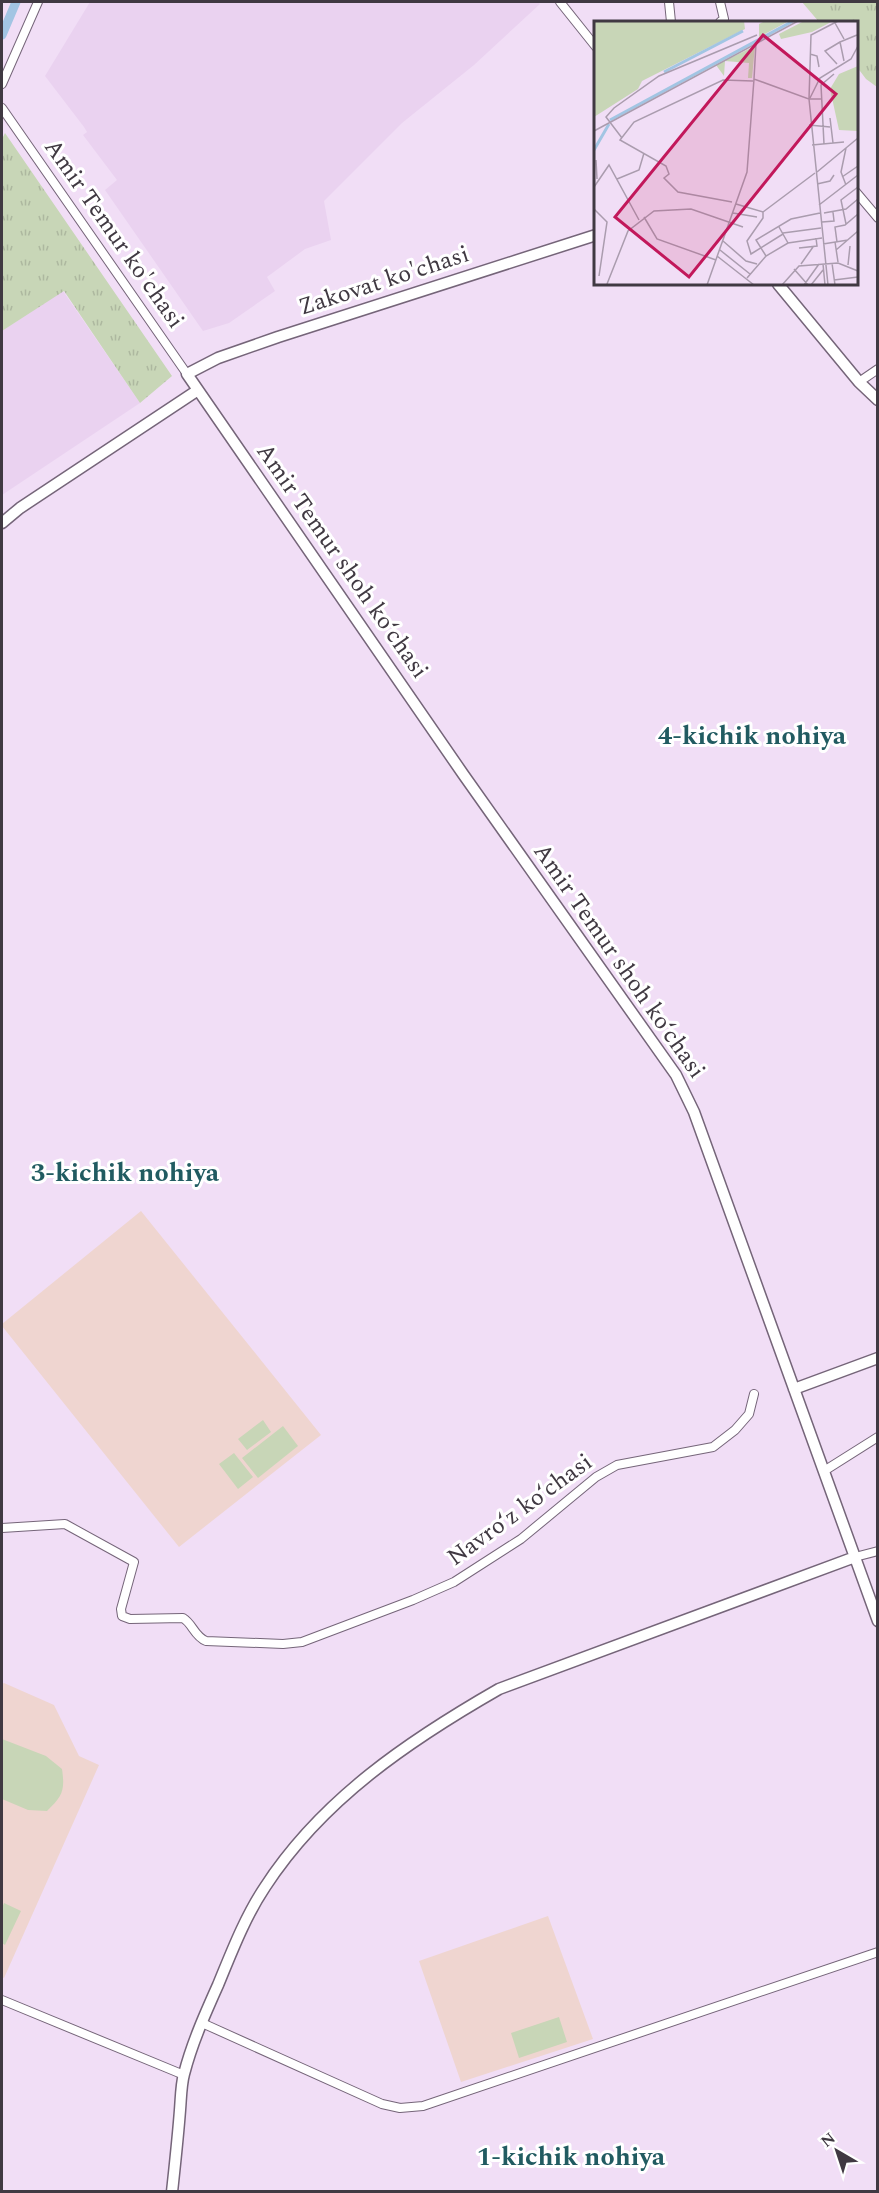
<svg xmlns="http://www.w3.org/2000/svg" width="879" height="2193" font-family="Spectral,serif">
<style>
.built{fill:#ead2f0}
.education{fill:#efd5d0}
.grass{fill:url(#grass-tufts)}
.garden{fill:#c8d6b7}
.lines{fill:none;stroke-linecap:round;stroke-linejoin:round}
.canal{stroke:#a2c5e3;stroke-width:9}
.street-casing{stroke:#756579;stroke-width:10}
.secondary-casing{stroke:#756579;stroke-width:13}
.street{stroke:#fff;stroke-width:8}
.secondary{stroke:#fff;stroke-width:10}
.labels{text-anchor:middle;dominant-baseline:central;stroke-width:6;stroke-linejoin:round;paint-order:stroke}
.street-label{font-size:24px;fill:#403942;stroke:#fff}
.neighbourhood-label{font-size:26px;font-weight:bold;fill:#215b61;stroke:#fff}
.inset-river{fill:none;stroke:#a2c5e3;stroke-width:3}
.inset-road{fill:none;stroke:#aa9cae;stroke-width:1.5}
.view{fill:#c2185b;fill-opacity:0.15;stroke:#c2185b;stroke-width:3}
.inset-edge{fill:none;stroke:#403942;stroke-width:3}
</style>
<defs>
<pattern id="grass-tufts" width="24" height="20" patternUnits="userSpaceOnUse" patternTransform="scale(1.5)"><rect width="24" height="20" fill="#c8d6b7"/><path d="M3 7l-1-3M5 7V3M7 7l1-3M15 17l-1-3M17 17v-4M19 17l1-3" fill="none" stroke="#adb89f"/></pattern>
</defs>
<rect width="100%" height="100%" fill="#f1def6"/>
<!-- built -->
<path class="built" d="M90,2H538L540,4L474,65L402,123L324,201L331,240L305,249L267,277L275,291L229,323L203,331L105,190L117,180L83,135L87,132L84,127L45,76Z
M63,291L140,403L2,495V331Z"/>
<!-- education -->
<path class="education" d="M141,1211L321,1435L179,1547L2,1326V1324Z
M4,1683L54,1705L79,1756L99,1765L4,1978L2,1977V1684Z
M548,1916L593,2039L461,2082L419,1961Z"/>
<!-- grass -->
<path class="grass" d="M802,2H877V87L866,79L857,67L856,22H819Z
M5,133L172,376L140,403L64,291L2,331V139Z"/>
<!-- garden -->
<path class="garden" d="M263,1420L271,1432L247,1450L238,1439Z
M283,1426L298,1446L258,1478L242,1458Z
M234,1453L253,1477L238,1489L219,1464Z
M2,1739L46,1756L62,1769C65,1790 63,1796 47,1811L28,1810L2,1799Z
M4,1903L21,1911L5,1945L2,1943V1908Z
M559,2017L567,2042L519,2058L511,2033Z"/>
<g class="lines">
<!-- canal -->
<path class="canal" d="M2,35L16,2"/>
<!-- street casing -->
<g class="street-casing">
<path id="street" d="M560,2L596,47
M669,2L671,22
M720,22L724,19L720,2
M2,84L38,2
M2,108L187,374
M856,192L878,218
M859,382L878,369
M824,1471L878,1437
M2,1528L65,1524L134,1562L121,1609L122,1616L130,1619L183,1618C193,1624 194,1636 206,1641L283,1644L302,1642L413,1600L454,1582L521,1539L596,1477L617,1465L713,1447L735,1430L749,1414L754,1394
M855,1557L878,1551
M2,2000L184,2075
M202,2023L382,2104L400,2108L423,2106L878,1952"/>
</g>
<!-- secondary casing -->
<g class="secondary-casing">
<path id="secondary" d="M596,235L278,337L218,358L187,374L463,774L676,1075L694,1112L878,1621
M778,284L859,382L878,400
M2,523L20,508L198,390
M794,1389L878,1358
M172,2192C175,2164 178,2137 180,2110C181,2098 181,2085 184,2074C192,2043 205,2014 218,1985C232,1951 245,1917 265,1887C322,1799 410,1740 499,1689L855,1557"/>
</g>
<!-- street -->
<use href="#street" class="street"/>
<!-- secondary -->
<use href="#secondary" class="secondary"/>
</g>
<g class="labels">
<!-- street labels -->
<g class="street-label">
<text transform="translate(114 234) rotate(55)">Amir Temur ko'chasi</text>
<text transform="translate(384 281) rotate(-18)">Zakovat ko'chasi</text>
<text transform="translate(342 561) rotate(55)">Amir Temur shoh ko‘chasi</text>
<text transform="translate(619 961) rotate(55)">Amir Temur shoh ko‘chasi</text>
<text transform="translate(520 1510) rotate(-36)">Navro‘z ko‘chasi</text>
</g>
<!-- neighbourhood labels -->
<g class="neighbourhood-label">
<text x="752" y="736">4-kichik nohiya</text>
<text x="125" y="1173">3-kichik nohiya</text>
<text x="571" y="2157">1-kichik nohiya</text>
</g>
</g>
<!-- overview -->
<g transform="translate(594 21)">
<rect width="264" height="264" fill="#f1def6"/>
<path d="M0,0H150L151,8L48,60L44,68L0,96ZM171,0H195L165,16V3ZM210,0H239L218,11L187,18L185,13ZM161,25L158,57H154L155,42L131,40L130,55L122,44ZM264,45V110L245,109L236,68L245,53Z" fill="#c8d6b7"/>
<path class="inset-river" d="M70,51L149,10M16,99L199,0M0,129L15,103"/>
<path class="inset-road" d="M241,2L250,18M216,33L223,35L225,46M250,40L246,21L263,14M243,43L231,30L246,21M160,58L162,22M216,77L226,57L257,38L264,25M228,78H215L217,14L244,0M236,97L239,122M215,104L236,106M0,110L204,0M28,117L12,96L20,87L65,55L163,14M230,123L227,64L240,53M218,124L250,121M2,139L3,158M223,151L264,117M248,156L264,145M23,158L45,149L50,132M223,163L236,160L240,154M252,164L247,151L252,127M0,166L15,144L45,199M138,181L84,171L70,157L75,153L72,145L26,119L40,101L129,59L159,60M142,183L169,191L221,152M225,184L264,154M0,188L13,201L5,255M169,191V197L153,220L157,233L189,213M139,192L163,196M230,192L252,188L264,178M50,196L63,218L122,239M228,201L240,200L239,191M252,203L247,179L264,166M185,206L194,222M189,212L227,207M129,220L152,240L163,243M241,221L244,241M243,221L241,206L251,204L264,193M229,223L254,219M205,227L223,225L222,217M126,229L156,253M242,229L264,210M123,235L160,264M172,235L162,219L197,198L226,192M238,242L241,264M207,243L219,226M229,243L231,264M254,244L256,225M200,248L214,264M153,257L172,235L194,222L228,217M240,259L264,256M13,263L34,210L60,190L97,188L149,206M113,264L153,151L160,58L215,78L234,264M188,264L205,245L244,242L264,250M210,264L225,243M217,264L229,249"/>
<path class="view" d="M169,14L242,73L95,256L21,196Z"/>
<rect width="264" height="264" class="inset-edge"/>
</g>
<!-- border -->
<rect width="879" height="2193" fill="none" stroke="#403942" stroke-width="6"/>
<!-- north arrow -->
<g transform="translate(837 2151) rotate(321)" stroke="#ffffff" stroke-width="4.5" paint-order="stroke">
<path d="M0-4.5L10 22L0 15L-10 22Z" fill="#403942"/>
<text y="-9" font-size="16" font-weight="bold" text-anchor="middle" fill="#403942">N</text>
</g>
</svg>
